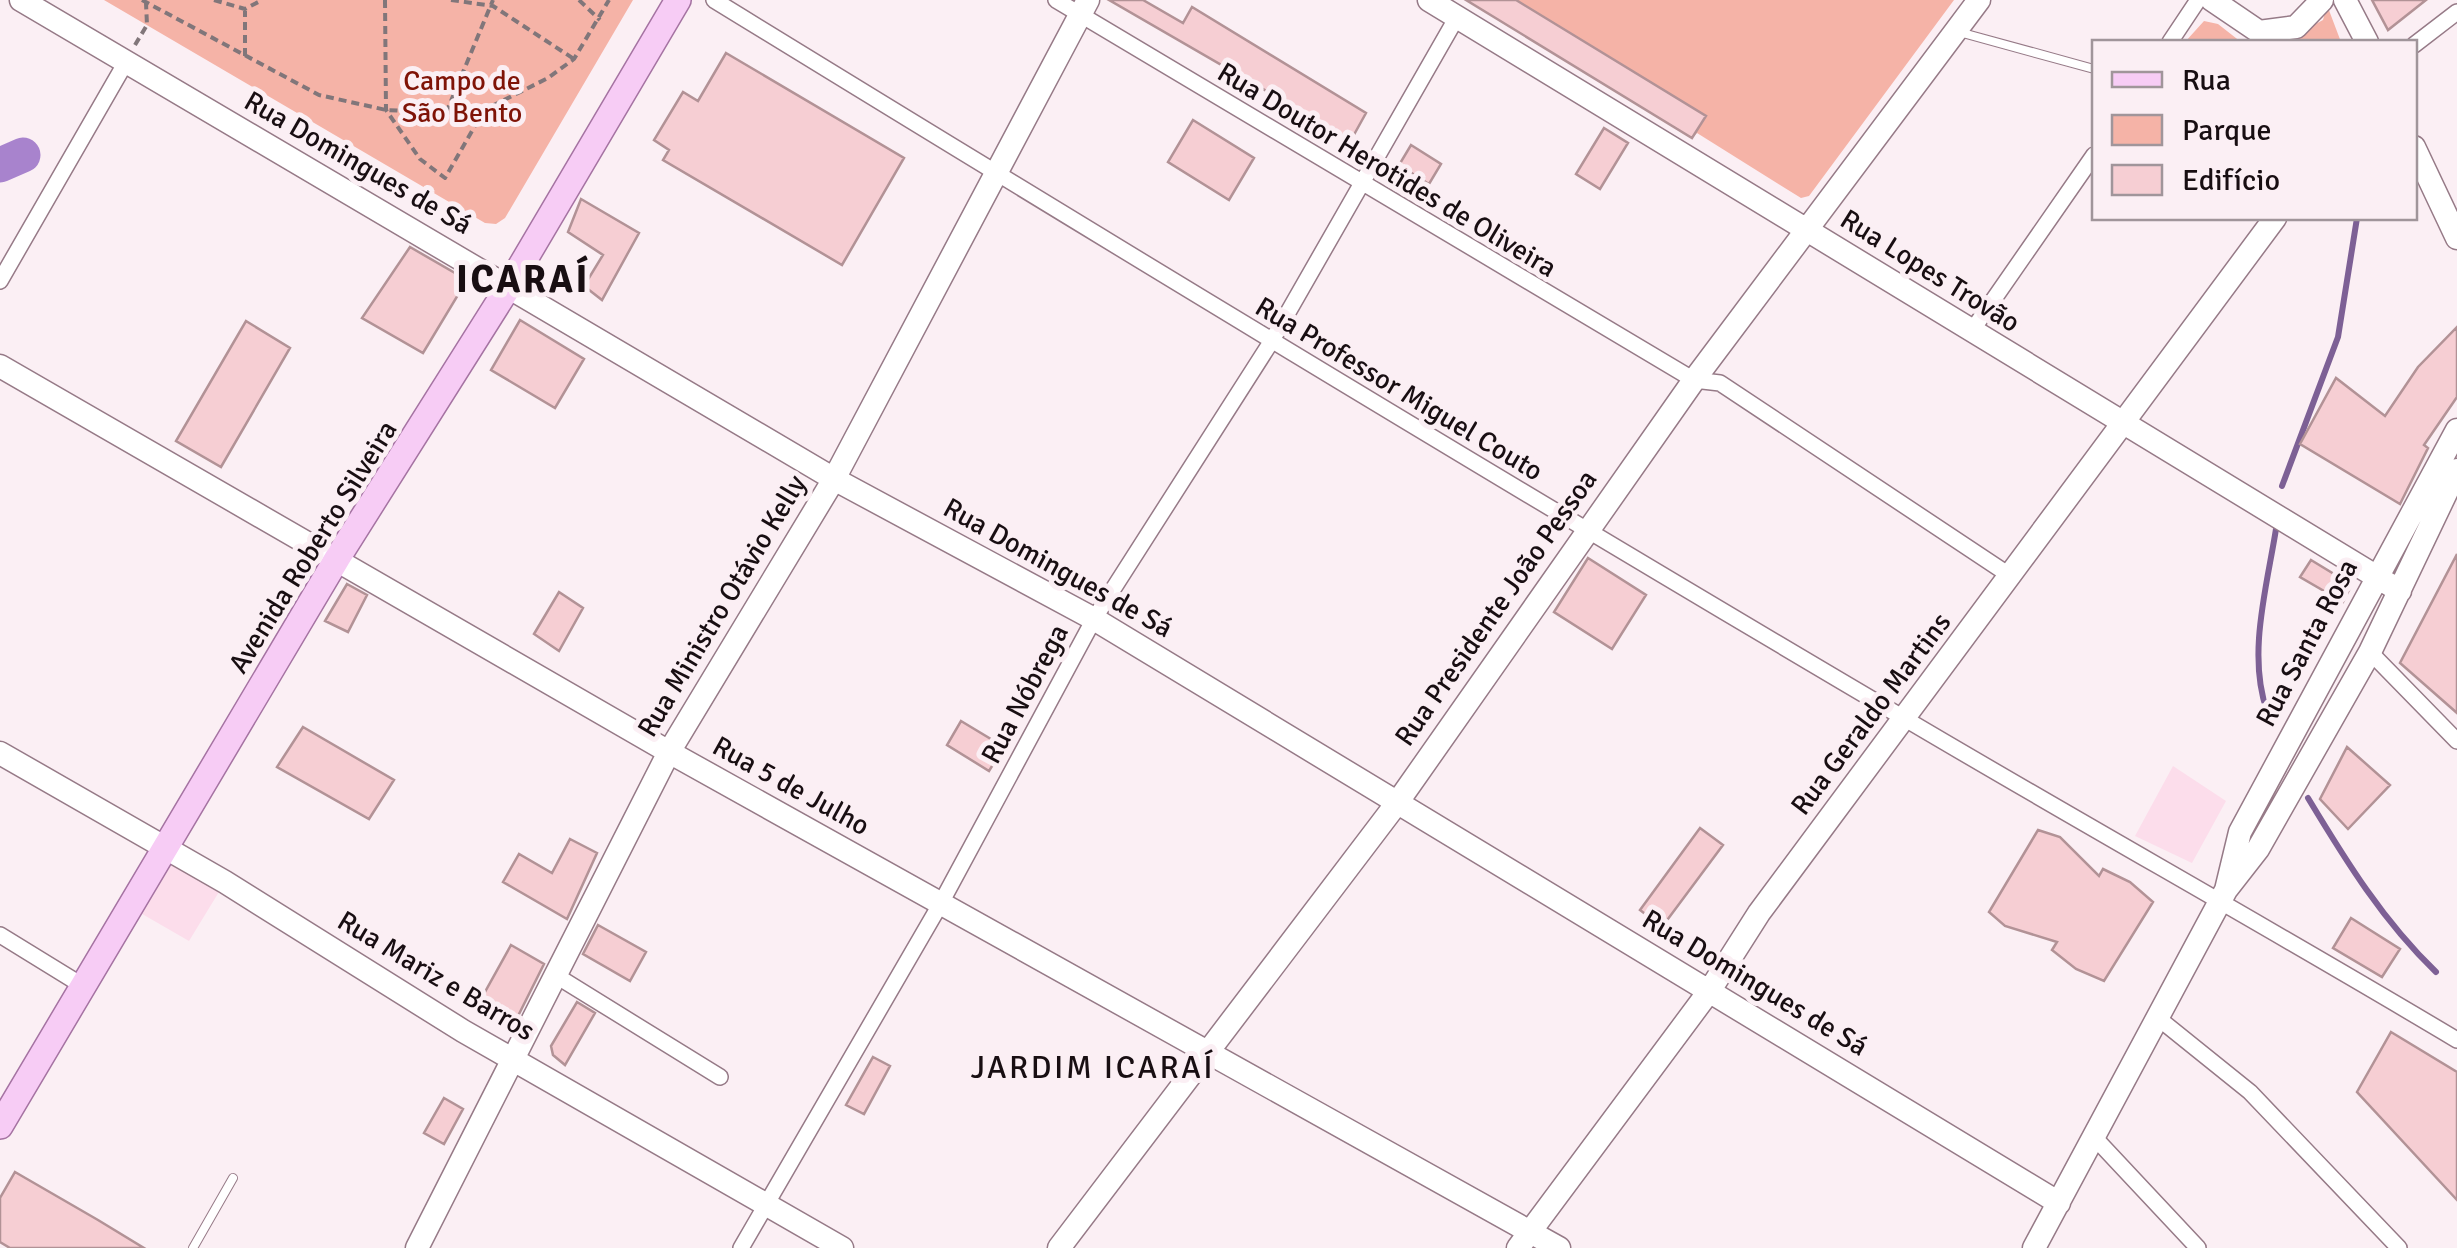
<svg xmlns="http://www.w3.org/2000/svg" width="2457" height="1248" font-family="Signika,sans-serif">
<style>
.built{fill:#fcddeb}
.green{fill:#f5b3a7}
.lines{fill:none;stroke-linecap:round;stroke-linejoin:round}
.stream{stroke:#7d6095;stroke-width:6}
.river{stroke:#a883cd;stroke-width:35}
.building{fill:#f6ced3;stroke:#b29296;stroke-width:2.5}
.lane-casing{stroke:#967a87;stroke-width:10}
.street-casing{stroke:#967a87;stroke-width:18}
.secondary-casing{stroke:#967a87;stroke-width:25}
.primary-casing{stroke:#a573a2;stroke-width:28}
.path{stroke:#81767a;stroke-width:4;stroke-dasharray:8 5;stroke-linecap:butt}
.lane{stroke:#fff;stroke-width:8}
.street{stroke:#fff;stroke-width:15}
.secondary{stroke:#fff;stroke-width:22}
.primary{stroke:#f7ccf5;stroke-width:25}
.labels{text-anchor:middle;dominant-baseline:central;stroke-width:10;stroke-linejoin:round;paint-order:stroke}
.park-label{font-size:28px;fill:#7f1307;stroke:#fbeff4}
.street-label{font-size:28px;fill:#180e12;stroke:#fbeff4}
.quarter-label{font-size:32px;letter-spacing:2.5px;fill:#180e12;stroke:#fbeff4}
.district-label{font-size:38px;font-weight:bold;letter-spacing:2.5px;fill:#180e12;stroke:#fbeff4}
</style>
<rect width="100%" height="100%" fill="#fbeff4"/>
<!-- built -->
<path class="built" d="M2173,766L2226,801L2192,863L2135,836Z
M166,849L225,882L189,941L130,907Z"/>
<!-- green -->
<path class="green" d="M104,0H633L505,218L496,224L485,223Z
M1466,0H1954L1809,196L1801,198L1697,133L1692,138Z
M2327,5L2341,42H2306L2293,36L2323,20Z
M2204,21L2218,24L2241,42H2185Z"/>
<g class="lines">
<!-- stream -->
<path class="stream" d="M2282,486L2338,337L2357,218
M2267,711C2247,655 2267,586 2276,529
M2308,798C2346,861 2383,921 2436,972"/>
<!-- river -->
<path class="river" d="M0,165L23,155"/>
</g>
<!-- building -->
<path class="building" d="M1109,0H1143L1183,23L1192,7L1366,113L1351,140Z
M1466,0H1516L1706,116L1692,138Z
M2372,0H2426L2388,30Z
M726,53L904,158L842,265L663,160L669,150L654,140L683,92L698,101Z
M1193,120L1254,158L1229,200L1168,162Z
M1604,128L1628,143L1600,189L1576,174Z
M1411,145L1441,164L1429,184L1399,165Z
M581,199L639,233L602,300L584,286L603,255L568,232Z
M410,247L467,280L423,353L362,318Z
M520,320L584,359L555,408L491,370Z
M246,321L290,348L221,467L176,441Z
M2457,327V397L2424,445L2428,448L2400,504L2300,444L2336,378L2385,416L2418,367Z
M2457,554V713L2400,663Z
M1588,558L1646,595L1612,649L1554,612Z
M2311,560L2347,582L2350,588L2343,602L2300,577Z
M347,584L367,595L348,632L325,621Z
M559,592L583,608L559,651L534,634Z
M961,721L1004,747L989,771L947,745Z
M303,727L394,780L369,819L277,767Z
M2347,747L2390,785L2348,829L2320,799Z
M1700,828L1723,845L1662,927L1640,910Z
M2038,830L2060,837L2099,876L2103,869L2130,882L2153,902L2104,981L2076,969L2052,950L2057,942L2005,926L1989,912Z
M570,839L597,853L567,919L503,882L519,854L552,873Z
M2351,918L2400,949L2382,977L2333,948Z
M598,925L646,952L630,981L583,954Z
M511,945L544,964L511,1030L475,1010Z
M577,1002L595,1013L565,1065L553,1055L551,1046Z
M2391,1032L2457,1072V1200L2357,1092Z
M873,1057L890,1066L864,1114L846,1105Z
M444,1098L463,1109L444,1144L424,1133Z
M15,1172L98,1220L144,1248H10L0,1242V1198Z"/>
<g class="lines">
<!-- lane casing -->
<g class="lane-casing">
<path id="lane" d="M1959,32L2094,69
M193,1248L233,1178"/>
</g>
<!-- street casing -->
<g class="street-casing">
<path id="street" d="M714,0C1108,242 1503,482 1902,717C2086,826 2273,930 2457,1040
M1056,0L1694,380L1720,383L2012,577
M2170,42L2198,0
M2414,45L2457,12
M0,281L126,62
M1971,332L2094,155
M2370,652L2457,741
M0,935L83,986
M555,975L720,1077
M2158,1018L2250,1092L2399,1248
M2094,1137L2198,1248
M741,1248L941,903L1094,619L1271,342L1457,17"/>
</g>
<!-- secondary casing -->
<g class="secondary-casing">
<path id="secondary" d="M21,0L834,479L1094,619L2059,1203
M1429,0L2400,591
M2212,0L2274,42
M2345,0L2367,42
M2259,32L2296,27L2322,0
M2414,147L2457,238
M0,366L669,752L1559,1248
M0,753L225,882L463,1031L842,1248
M2226,890L2240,832L2457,430
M417,1248L669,752L834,479L1088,0
M1059,1248L1397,803L1694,380L1979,0
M1518,1248L1710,990L1759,913L2275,218
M2034,1248L2226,890L2258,849L2370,652L2457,470"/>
</g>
<!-- primary casing -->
<g class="primary-casing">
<path id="primary" d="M0,1126L338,557L509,286L678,0"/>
</g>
<!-- path -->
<path class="path" d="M142,0L319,95L386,110L446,113L484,110L548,78L574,59L609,0
M214,0L245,9L262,0
M385,0L386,110L420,159L445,178L484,110
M451,0L493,6L574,59
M579,0L600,20
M135,45L147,25L146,3
M245,56V11
M446,113L493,0"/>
<!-- lane -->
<use href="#lane" class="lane"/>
<!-- street -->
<use href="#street" class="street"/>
<!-- secondary -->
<use href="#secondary" class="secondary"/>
<!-- primary -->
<use href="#primary" class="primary"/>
</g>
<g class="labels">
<!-- park labels -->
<g class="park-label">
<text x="462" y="81">Campo de<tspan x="462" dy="32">São Bento</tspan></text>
</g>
<!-- street labels -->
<g class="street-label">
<text transform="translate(358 163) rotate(30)">Rua Domingues de Sá</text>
<text transform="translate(1387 170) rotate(31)">Rua Doutor Herotides de Oliveira</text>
<text transform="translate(1930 271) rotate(32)">Rua Lopes Trovão</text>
<text transform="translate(1399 389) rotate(31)">Rua Professor Miguel Couto</text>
<text transform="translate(313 547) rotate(-58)">Avenida Roberto Silveira</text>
<text transform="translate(1058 568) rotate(29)">Rua Domingues de Sá</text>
<text transform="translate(722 606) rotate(-59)">Rua Ministro Otávio Kelly</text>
<text transform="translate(1496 608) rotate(-55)">Rua Presidente João Pessoa</text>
<text transform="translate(2307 643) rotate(-62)">Rua Santa Rosa</text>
<text transform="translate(1025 694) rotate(-62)">Rua Nóbrega</text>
<text transform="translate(1871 714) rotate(-53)">Rua Geraldo Martins</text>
<text transform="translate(791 786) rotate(29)">Rua 5 de Julho</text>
<text transform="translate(436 976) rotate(31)">Rua Mariz e Barros</text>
<text transform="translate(1755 983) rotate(31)">Rua Domingues de Sá</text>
</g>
<!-- quarter labels -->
<g class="quarter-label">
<text x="1093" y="1067">JARDIM ICARAÍ</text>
</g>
<!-- district labels -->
<g class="district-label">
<text x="523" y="279">ICARAÍ</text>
</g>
</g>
<!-- legend -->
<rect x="2092" y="40" width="325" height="180" fill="#fbeff4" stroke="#a0959a" stroke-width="2.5"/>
<rect x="2112" y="72" width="50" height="15" fill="#f7ccf5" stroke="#a0959a" stroke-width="2.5"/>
<text x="2182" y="90" font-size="30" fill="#180e12">Rua</text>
<rect x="2112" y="115" width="50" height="30" fill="#f5b3a7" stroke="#a0959a" stroke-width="2.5"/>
<text x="2182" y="140" font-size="30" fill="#180e12">Parque</text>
<rect x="2112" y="165" width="50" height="30" fill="#f6ced3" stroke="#a0959a" stroke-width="2.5"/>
<text x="2182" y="190" font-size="30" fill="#180e12">Edifício</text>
</svg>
